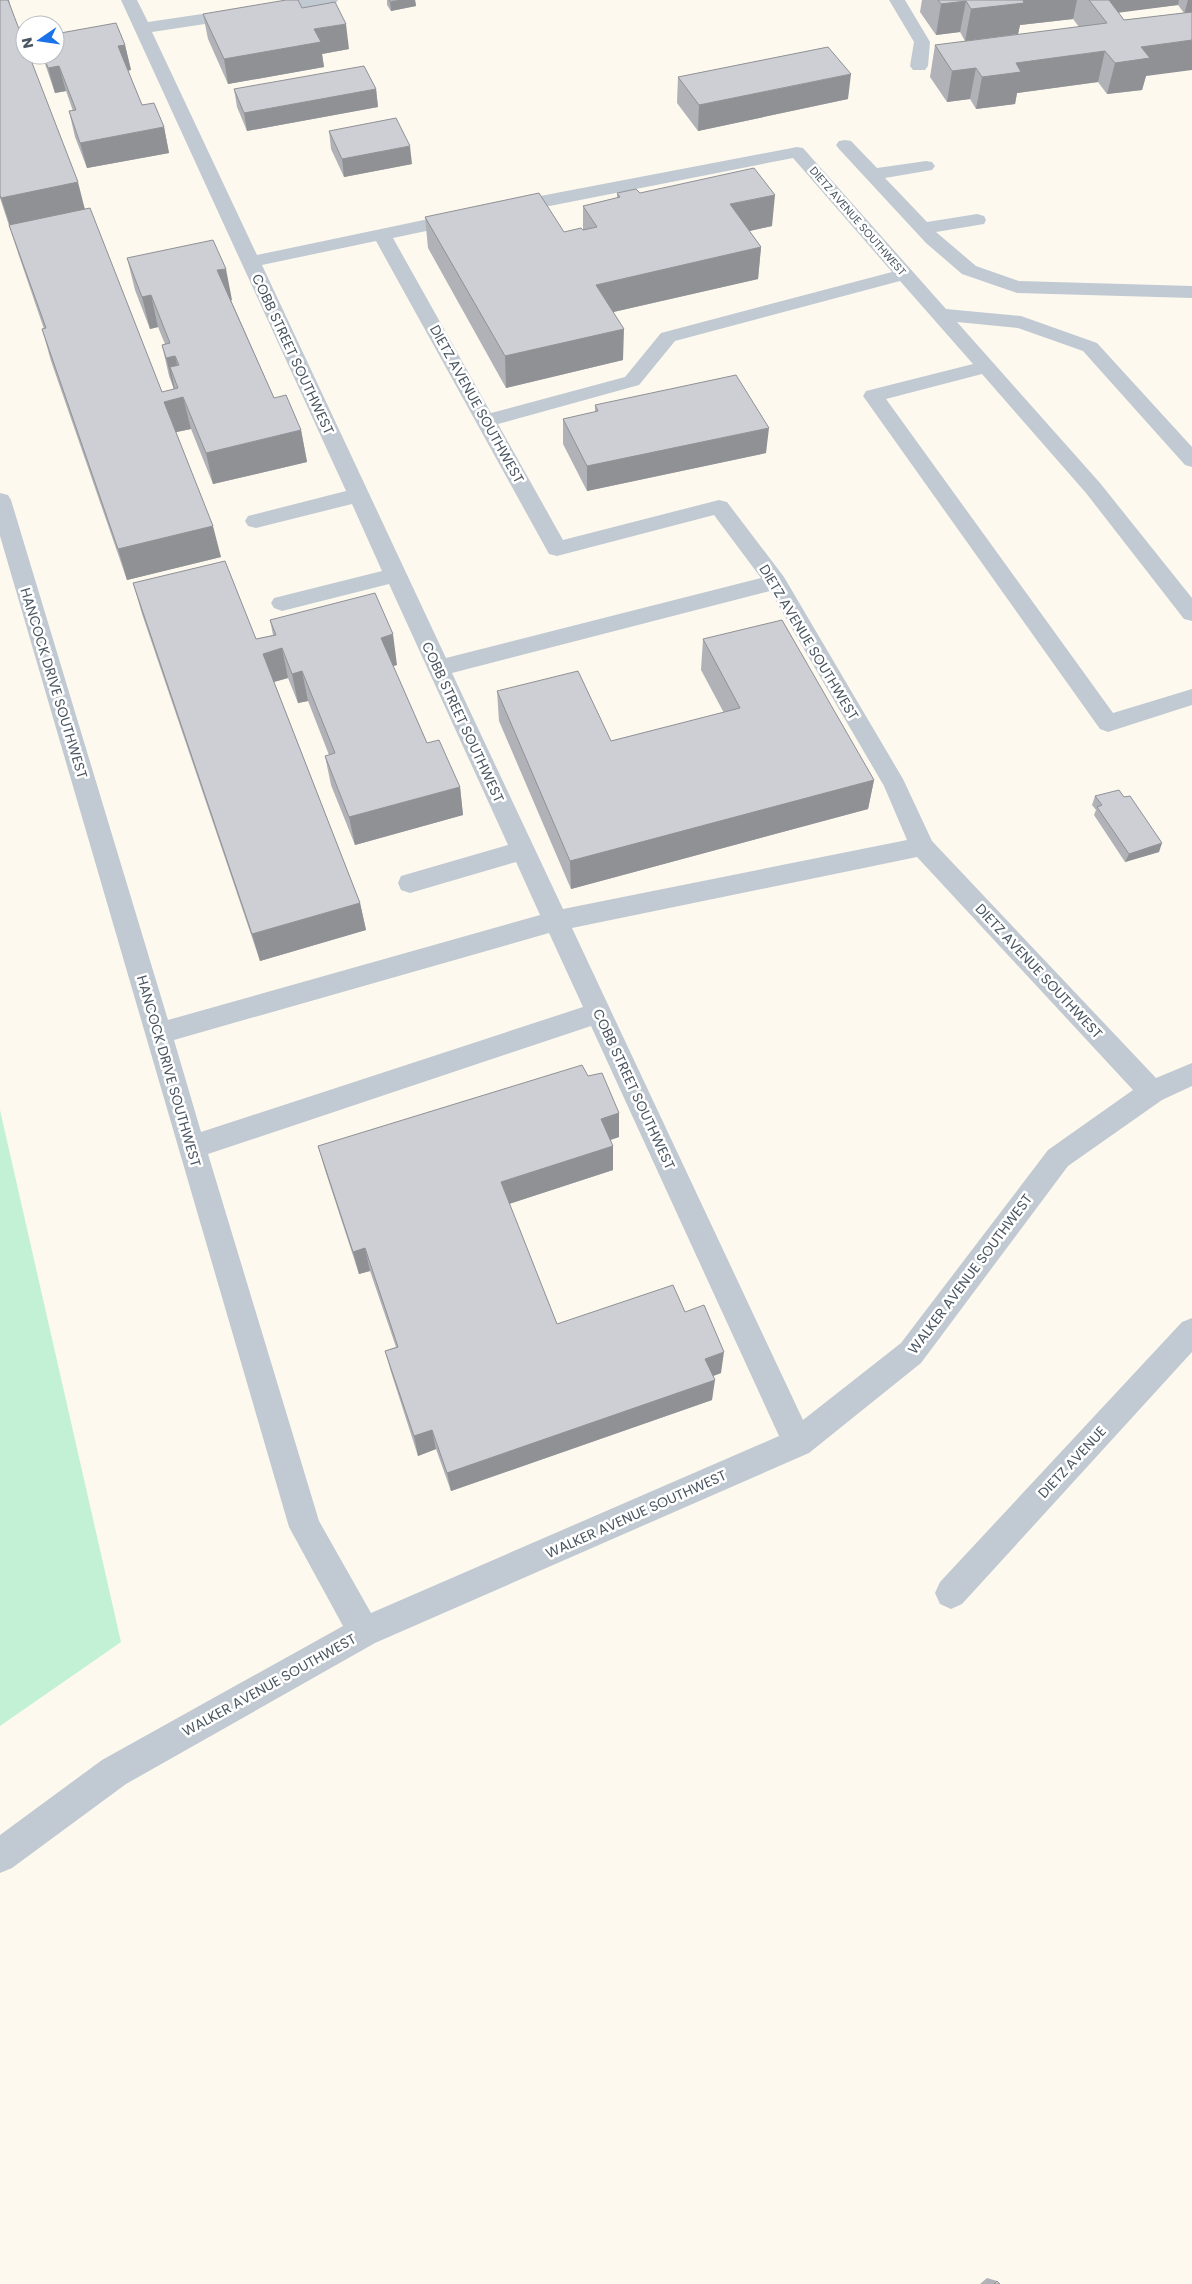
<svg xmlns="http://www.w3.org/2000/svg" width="1192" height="2284" font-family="Poppins,sans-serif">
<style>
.commercial{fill:#fdf9ef;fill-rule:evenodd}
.green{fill:#c3f1d5}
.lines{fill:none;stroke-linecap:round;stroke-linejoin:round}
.minor{fill:#c1cad2;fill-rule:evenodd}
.wall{fill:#b0b2b7;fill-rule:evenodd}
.shaded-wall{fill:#909195}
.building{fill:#cdcfd5;stroke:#909195}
.labels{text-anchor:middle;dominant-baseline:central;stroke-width:5;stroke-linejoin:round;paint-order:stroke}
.far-street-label{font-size:11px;fill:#4a5661;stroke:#fff}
.street-label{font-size:14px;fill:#4a5661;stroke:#fff}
</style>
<rect width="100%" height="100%" fill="#f5f3f3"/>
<!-- commercial -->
<path class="commercial" d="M0,0H1192V2284H0ZM25,25H55V55H25Z"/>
<!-- green -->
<path class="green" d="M0,1110L121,1642L0,1726Z"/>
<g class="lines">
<!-- minor -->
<path class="minor" d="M121,0H137L148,22L297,0H338L336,3L330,5L152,32L257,255L462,212L469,214L471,218L469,222L393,238L491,413L625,377L661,333L892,272L793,158L509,214L502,212L500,208L502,204L509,202L797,147L803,148L946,309L1021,316L1097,343L1192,447V467L1185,465L1083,351L1018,328L957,322L1100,483L1192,598V621L1184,619L1086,493L982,374L886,399L1113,713L1192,689V705L1108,732L1100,729L863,396L866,391L973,364L900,281L675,341L639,385L498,424L563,540L719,500L727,502L784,577L903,779L932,841L1156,1078L1192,1063V1086L1162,1100L1068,1166L921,1363L809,1453L375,1643L126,1784L12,1868L0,1873V1835L102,1760L343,1626L289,1527L0,536V493L8,495L11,500L168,1020L540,915L516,862L410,893L401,890L398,883L401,876L508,845L389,584L282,611L274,608L271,603L274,598L382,571L352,504L256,528L248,526L245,521L248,516L346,491ZM376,241L549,554L557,556L714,515L761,578L446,658L262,265ZM770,591L884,786L907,840L563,909L452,673ZM917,857L1133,1090L1048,1150L901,1343L803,1420L572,928ZM549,933L583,1007L201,1132L174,1040ZM591,1026L779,1436L371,1613L319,1521L208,1154Z
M889,0H905L930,42L928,66L925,70H913L910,66L914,42Z
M845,140L851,141L877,168L926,161L932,162L935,166L932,170L885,178L927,222L977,214L984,216L986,220L984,224L936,232L976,266L1019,281L1192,286V298L1017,293L962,274L926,243L839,149L836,145L839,141Z
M1192,1318V1352L962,1604L951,1609L940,1604L935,1593L940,1582L1182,1322Z"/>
</g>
<!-- wall -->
<path class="wall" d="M0,0H9L11,8L85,209L162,392L174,389L169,376L162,345L165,344L158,327L150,329L135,290L127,258L232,300H231L274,398L301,430L307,462L213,484L191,429L176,432L221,557L127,580L51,361L42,329H44L19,256L0,198Z
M387,0H415L416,6L391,11L387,5Z
M922,0H1192L1146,76L1142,90L1107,94L1098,82L1017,93L1015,104L976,109L970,99L947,102L930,77L935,45L1079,27L1073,19L1020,25L1018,34L965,41L960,32L936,35L920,12ZM1178,5L1184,13L1124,20L1118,12Z
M203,14L349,49L322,54L324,67L228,84L208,39Z
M125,45L131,70L128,71L142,105L164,127L169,153L87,168L75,137L69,111H73L66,91L55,93L42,55H55Z
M678,77L848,99L698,131L677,103Z
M234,89H376L378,107L247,131L237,107Z
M329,131L412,164L344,177L331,149Z
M617,193H640L772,226L749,231L761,247L758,279L613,312L623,360L506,388L428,248L425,217L564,232L583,230V206L617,198Z
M595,405L766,453L587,491L563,444V419L595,412Z
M133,583L256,639L273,635L270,620L397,665L393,666L427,743L460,787L463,815L355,845L331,785L325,756L329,755L308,701L298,703L288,678L274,682L360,903L366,930L260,961L142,614Z
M703,639L874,780L868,809L571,889L499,721L497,691L611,741L724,713L701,670Z
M1095,796L1124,797L1159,852L1125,862L1094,815L1096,810L1092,805Z
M588,1076L619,1113V1137L611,1140L613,1170L509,1204L557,1324L685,1312L721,1373L713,1376L712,1400L451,1491L436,1449L418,1456L391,1372L385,1351L396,1347L370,1271L359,1274L325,1170L318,1146Z
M987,2278L997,2281L1000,2284H980Z"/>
<!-- shaded-wall -->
<path class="shaded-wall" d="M401,0H415L416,6L391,11L390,2Z
M1019,0H1077L1073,19L1020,25L1018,34L965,41L971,9Z
M1094,0H1179L1178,5L1101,15Z
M1188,0H1192V13L1184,14Z
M966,1L960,32L936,35L941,4Z
M346,24L349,49L322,54L324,67L228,84L224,59L314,29Z
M1192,40V70L1146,76L1142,90L1107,94L1115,63L1141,47Z
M125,45L131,70L124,71L118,46Z
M1105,51L1098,82L1017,93L1015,104L976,109L982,77L1016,63Z
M59,66L66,91L55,93L48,68Z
M976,68L970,99L947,102L952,71Z
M851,74L848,99L698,131L699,105Z
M376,89L378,107L247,131L244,113Z
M164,127L169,153L87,168L80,143Z
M410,146L412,164L344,177L342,159Z
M78,182L86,214L11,229L1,198Z
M775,195L772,226L728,236L730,204Z
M761,247L758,279L596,316V285Z
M226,269L232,300L224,302L217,270Z
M151,295L158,327L150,329L142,297Z
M624,329L623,360L506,388L505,356Z
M175,356L183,388L170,367L175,389L174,390L166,358Z
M183,397L191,429L172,433L164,402Z
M769,428L766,453L587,491V466Z
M301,430L307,462L213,484L206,453Z
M213,526L221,557L127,580L118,549Z
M393,634L397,665L385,668L381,638Z
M282,648L288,678L270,683L263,654Z
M302,671L308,701L298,703L292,674Z
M874,780L868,809L571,889L570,861Z
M460,787L463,815L355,845L349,817Z
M1162,843L1159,852L1125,862L1129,854Z
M360,903L366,930L260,961L252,934Z
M619,1113V1137L600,1143L601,1119Z
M613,1146V1170L503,1206L501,1182Z
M365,1248L370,1271L359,1274L353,1252Z
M724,1352L721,1373L702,1380L705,1359Z
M715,1380L712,1400L451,1491L447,1473Z
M432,1430L436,1449L418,1456L414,1436Z"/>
<!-- building -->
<path class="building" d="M0,0H8L25,45V55H29L78,182L1,198L0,195Z
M286,0H298L302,8L335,2L346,24L314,29L321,42L224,59L203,14Z
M389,0H401L390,2Z
M938,0H1023L1024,3L971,9L966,1L941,4Z
M1089,0H1109L1124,20L1192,12V40L1141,47L1150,58L1115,63L1105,51L1016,63L1021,72L982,77L976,68L952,71L935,45L1107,23Z
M116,23L125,45L118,46L142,105L154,103L164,127L80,143L69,111L76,110L59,66L48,68L43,55H55V34Z
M828,47L851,74L699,105L678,77Z
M364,66L376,89L244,113L234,89Z
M396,118L410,146L342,159L329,131Z
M754,168L775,195L730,204L761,247L596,285L624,329L505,356L425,217L539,193L564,232L581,228L583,230L597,227L583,206L620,197L617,193L636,189L640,193Z
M90,208L162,392L178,388L170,367L179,365L175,356L166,358L162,345L170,343L151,295L142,297L127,258L213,240L226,269L217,270L274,398L286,395L301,430L206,453L183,397L164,402L213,526L118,549L42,329L46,328L9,225Z
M736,375L769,428L587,466L563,419L598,411L595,405Z
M225,561L256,639L276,635L270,620L375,593L393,634L381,638L427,743L439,740L460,787L349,817L325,756L335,753L302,671L292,674L282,648L263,654L360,903L252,934L133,583Z
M782,620L874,780L570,861L497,691L578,671L611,741L740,708L703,639Z
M1119,790L1124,797L1130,796L1162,843L1129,854L1097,807L1102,805L1095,796Z
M582,1065L588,1076L602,1073L619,1113L601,1119L613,1146L501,1182L557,1324L673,1285L685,1312L704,1305L724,1352L705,1359L715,1380L447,1473L432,1430L414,1436L385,1351L398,1347L365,1248L353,1252L318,1146Z
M997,2281L1000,2284H994Z"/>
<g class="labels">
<!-- far-street labels -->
<g class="far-street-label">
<text transform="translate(858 221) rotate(49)">DIETZ AVENUE SOUTHWEST</text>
</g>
<!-- street labels -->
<g class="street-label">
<text transform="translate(293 354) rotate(65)">COBB STREET SOUTHWEST</text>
<text transform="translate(477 404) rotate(61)">DIETZ AVENUE SOUTHWEST</text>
<text transform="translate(809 642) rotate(59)">DIETZ AVENUE SOUTHWEST</text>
<text transform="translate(54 683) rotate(73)">HANCOCK DRIVE SOUTHWEST</text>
<text transform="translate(463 722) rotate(65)">COBB STREET SOUTHWEST</text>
<text transform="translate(1039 971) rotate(47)">DIETZ AVENUE SOUTHWEST</text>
<text transform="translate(169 1071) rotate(74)">HANCOCK DRIVE SOUTHWEST</text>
<text transform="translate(634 1089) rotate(65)">COBB STREET SOUTHWEST</text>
<text transform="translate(970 1274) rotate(-53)">WALKER AVENUE SOUTHWEST</text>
<text transform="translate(1072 1462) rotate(-47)">DIETZ AVENUE</text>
<text transform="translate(636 1514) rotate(-24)">WALKER AVENUE SOUTHWEST</text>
<text transform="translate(269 1685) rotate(-29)">WALKER AVENUE SOUTHWEST</text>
</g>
</g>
<!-- north arrow -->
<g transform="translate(40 40) rotate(257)"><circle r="24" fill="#ffffff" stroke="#b7bbc0"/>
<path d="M0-4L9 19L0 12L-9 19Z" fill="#1a73e8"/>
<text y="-8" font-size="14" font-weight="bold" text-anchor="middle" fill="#4a5661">N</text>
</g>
</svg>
